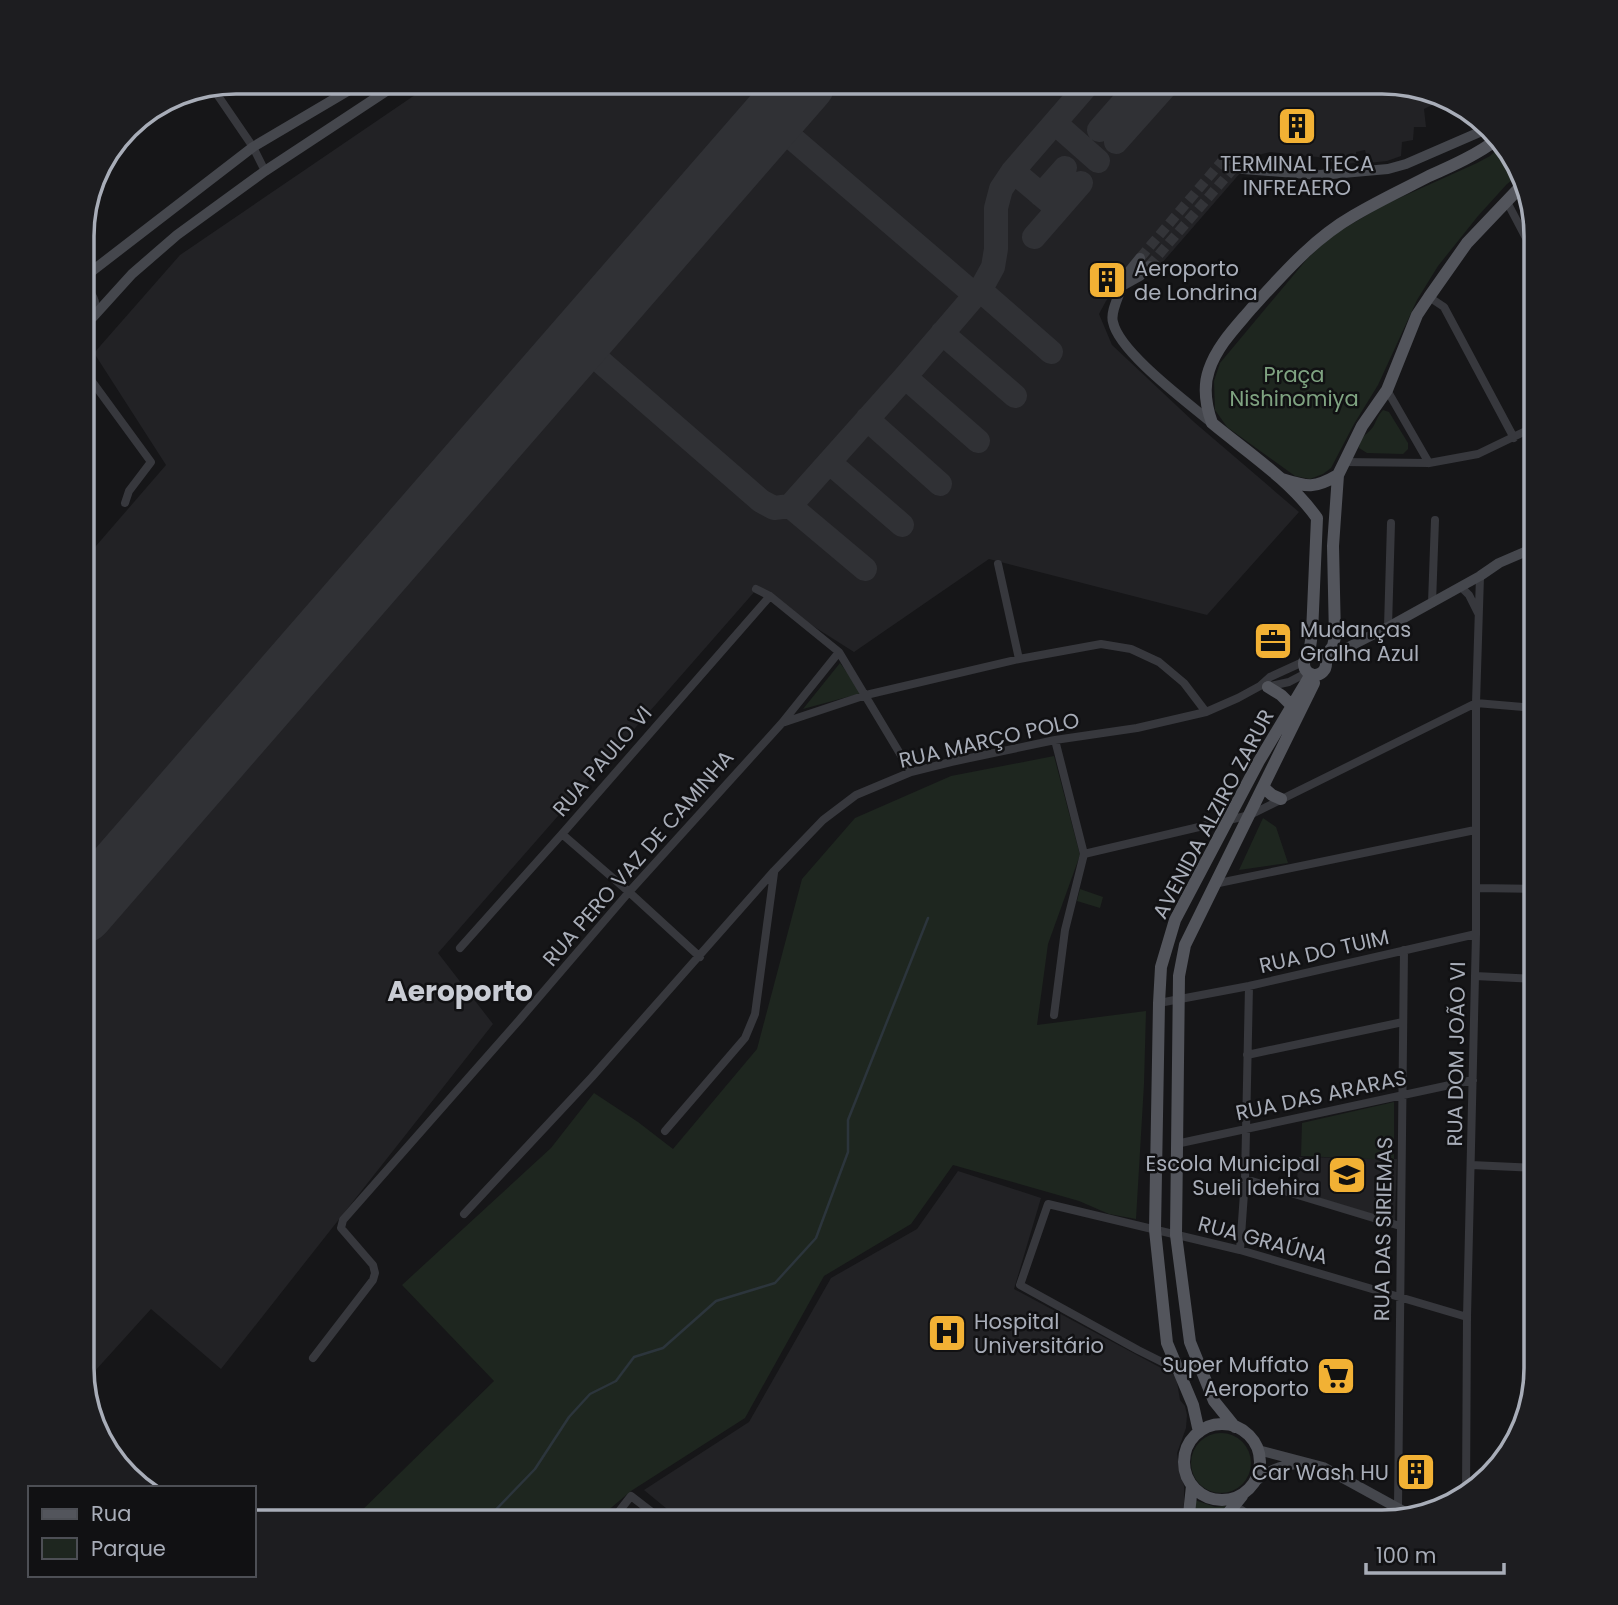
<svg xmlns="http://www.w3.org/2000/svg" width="1618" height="1605" font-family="Poppins,sans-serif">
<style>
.built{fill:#222225}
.green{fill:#1e261f}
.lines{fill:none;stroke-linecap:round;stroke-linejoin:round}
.stream{stroke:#2c353c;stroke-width:2.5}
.taxiway{stroke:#303135;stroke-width:24}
.runway{stroke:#303135;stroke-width:63}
.secondary-tunnel{stroke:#333438;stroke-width:10;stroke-dasharray:10 5;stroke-linecap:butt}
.street{stroke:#37383d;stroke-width:8}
.secondary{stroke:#45474d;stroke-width:10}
.primary{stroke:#53555c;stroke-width:12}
.labels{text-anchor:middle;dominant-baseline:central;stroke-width:5;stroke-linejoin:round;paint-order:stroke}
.poi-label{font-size:21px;fill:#a8adb8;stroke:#111113;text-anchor:start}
.park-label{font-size:21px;fill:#7fa381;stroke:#111113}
.street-label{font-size:21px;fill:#a8adb8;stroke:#111113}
.district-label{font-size:28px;font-weight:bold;fill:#c9ccd4;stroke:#111113}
.rim{fill:none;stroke:#a8adb8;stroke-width:3.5}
</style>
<rect width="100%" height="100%" fill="#161618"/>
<!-- built -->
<path class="built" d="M434,82L1392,83L1426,92L1432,105L1424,109L1426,127H1414L1413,140L1402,142L1401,156L1387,161L1368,163L1365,150L1356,152V163L1338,164L1318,157L1270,152L1255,156L1155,271L1140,259L1106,301L1099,314L1112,345L1194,422L1299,512L1207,615L989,559L854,652L756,590L438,953L493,1024L221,1369L151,1309L85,1382L82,1369L83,561L166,465L94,353L180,255Z
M1299,1157L1397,1159L1395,1221L1296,1191Z
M958,1171L1041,1198L1014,1289L1176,1376L1180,1400L1185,1406L1187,1415L1186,1428L1177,1453L1179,1466L1184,1486V1503L1181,1523H684L644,1490L749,1422L831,1278L917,1229Z"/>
<!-- green -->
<path class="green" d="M1503,144L1521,173L1507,184L1478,216L1438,266L1417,300L1378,385L1354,424L1331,468L1323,474L1310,479L1295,476L1227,427L1215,410L1214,381L1220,363L1307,259L1333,235L1384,205L1477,163L1490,156Z
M1383,410L1389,412L1408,443V449L1403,454L1367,453L1359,448C1361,435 1366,436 1373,427C1377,420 1378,415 1383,410Z
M840,663L862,693L803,709Z
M1054,756L1080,855L1048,944L1037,1025L1146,1011L1144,1084L1136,1219L1109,1214L1079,1201L953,1165L911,1224L824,1276L745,1418L631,1491L593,1523H349L494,1381L402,1285L551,1148L594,1093L638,1122L673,1149L757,1049L802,879L855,818L951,776Z
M1263,818L1276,827L1288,863L1239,870Z
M1080,889L1103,897L1100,908L1077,901Z
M1394,1102V1160L1301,1156L1302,1123Z
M1191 1463a30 30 0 1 1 60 0a30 30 0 1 1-60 0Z
M1195,1500L1215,1507L1226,1506L1212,1523H1193L1195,1515Z"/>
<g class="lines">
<!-- stream -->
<path class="stream" d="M483,1523L535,1469L569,1417L590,1394L616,1381L634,1357L663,1348L716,1301L775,1283L816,1238L848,1152V1120L928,918"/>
<!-- taxiway -->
<path class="taxiway" d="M771,120L975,295
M1055,123L1098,161
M1099,130L1141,82
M1116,142L1165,87
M1013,171L1058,209
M1041,195L1065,168
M1034,237L1081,183
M980,290L1051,352
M942,333L1015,396
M578,342L761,501L774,508L790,506L905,377L982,287L993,267L996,249V208L1001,189L1013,171L1090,82
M905,377L978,441
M867,419L940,484
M829,462L902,525
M790,506L865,569"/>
<!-- runway -->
<path class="runway" d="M82,912L804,82"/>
<!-- secondary-tunnel -->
<path class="secondary-tunnel" d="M1140,258L1223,160L1228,159L1238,160
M1149,266L1232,170L1237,168L1243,169"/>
<!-- street -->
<path class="street" d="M212,87L253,147L265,171
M1506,200L1536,257
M1429,297L1444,307L1514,438
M83,327C99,317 100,297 83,287
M83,369L151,462L129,491L125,503
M1387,390L1429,463
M1343,462L1429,463L1478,454L1536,426
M998,564L1019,659
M1461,587L1469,595L1478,613
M756,589L770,596L839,652L911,772
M1432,603L1435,520
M1388,627L1391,523
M1266,687L1289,682L1308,672
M782,723L839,652
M562,834L629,892L700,957
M1084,854L1250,815L1476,703L1536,708
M1214,884L1475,830
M1476,888L1536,889
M460,948L562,834L770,596
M1475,976L1536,979
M1159,1003L1249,986L1476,934
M1054,1015L1065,930L1084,854L1055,740
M1247,1055L1403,1022
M665,1131L745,1038L755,1014L774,873
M1176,1144L1473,1080
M1471,1165L1536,1168
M1245,1179L1400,1226
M464,1214L592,1077L774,871L823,820L856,795L911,772L951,762L1055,740L1137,728L1206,712L1238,698L1260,686L1270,677L1305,661
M1240,1250L1245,1179L1249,986
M313,1358L373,1280L375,1273L373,1265L341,1228L343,1220L521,1018L629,892L782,723L866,695L1019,659L1101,644L1131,649L1159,662L1184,683L1206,712
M1178,1370L1138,1350L1020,1285L1048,1204L1240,1250L1467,1317
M1466,1495L1467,1317L1476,934V703L1480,576
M1234,1505L1262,1523
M1398,1507L1404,950
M610,1523L631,1496L666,1523"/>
<!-- secondary -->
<path class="secondary" d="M1238,160L1260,164
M1243,169L1320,175L1388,169L1406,164L1489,128
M1149,266L1140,276L1122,286C1119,296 1110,312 1113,322C1119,352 1187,402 1212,423
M83,278L253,147L363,82
M1122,286L1127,274L1140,258
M93,317L132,274L177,235L265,171L400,82
M1325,659L1388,627L1480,576L1499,563L1536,547
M1258,1450L1323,1467L1414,1517
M1255,1482C1270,1469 1279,1466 1298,1464"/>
<!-- primary -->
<path class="primary" d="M1282,479C1308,487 1314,489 1338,475
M1304 664a11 11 0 1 1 22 0a11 11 0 1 1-22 0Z
M1309,655L1312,633L1317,518C1290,480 1247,452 1212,423C1206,406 1203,387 1209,370C1217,346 1235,328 1251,309C1282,275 1313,239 1353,216C1378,201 1404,189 1429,176C1454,165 1478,154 1499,138
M1324,658L1333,646L1335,637L1333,546L1338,475L1362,426L1387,390L1417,315L1429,297L1467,243L1525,182
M1268,687L1281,695L1292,706
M1263,787L1272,795L1281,799
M1184 1462a38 38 0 1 1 76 0a38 38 0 1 1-76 0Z
M1235,1427L1214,1401L1190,1342L1176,1235L1179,976L1185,945L1314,683
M1199,1432L1193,1405L1167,1343L1155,1230L1159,1003L1161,967L1175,920L1259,761L1311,674
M1188,1523L1192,1486
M1220,1523L1242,1496"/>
</g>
<!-- icons -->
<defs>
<g id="building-square" transform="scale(2.0125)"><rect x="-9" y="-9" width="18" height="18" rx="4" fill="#f2b134" stroke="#111113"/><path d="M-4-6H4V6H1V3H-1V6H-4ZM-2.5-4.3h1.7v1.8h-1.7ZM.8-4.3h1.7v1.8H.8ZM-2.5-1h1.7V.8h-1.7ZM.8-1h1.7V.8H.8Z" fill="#111"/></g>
<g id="office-square" transform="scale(2.0125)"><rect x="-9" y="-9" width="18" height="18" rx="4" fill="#f2b134" stroke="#111113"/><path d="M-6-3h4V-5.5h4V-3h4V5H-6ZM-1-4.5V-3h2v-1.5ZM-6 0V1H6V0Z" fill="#111"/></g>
<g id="school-square" transform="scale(2.0125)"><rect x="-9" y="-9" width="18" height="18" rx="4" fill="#f2b134" stroke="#111113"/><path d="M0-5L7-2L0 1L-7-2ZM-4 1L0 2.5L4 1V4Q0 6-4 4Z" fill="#111"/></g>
<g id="hospital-square" transform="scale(2.0125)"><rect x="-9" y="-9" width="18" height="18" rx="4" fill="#f2b134" stroke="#111113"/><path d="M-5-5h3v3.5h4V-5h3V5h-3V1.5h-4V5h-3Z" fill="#111"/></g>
<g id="supermarket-square" transform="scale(2.0125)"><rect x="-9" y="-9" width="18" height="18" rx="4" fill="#f2b134" stroke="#111113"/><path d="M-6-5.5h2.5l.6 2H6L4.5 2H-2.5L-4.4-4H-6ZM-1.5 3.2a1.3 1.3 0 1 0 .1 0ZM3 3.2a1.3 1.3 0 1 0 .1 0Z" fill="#111"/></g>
</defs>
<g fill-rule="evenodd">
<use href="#building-square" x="1297" y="126"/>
<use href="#building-square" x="1107" y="280"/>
<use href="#office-square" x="1273" y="641"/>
<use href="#school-square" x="1347" y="1175"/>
<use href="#hospital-square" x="947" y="1333"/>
<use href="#supermarket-square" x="1336" y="1376"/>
<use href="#building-square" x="1416" y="1472"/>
</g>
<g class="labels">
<!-- poi labels -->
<g class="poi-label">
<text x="1297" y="163" text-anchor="middle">TERMINAL TECA<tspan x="1297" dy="24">INFREAERO</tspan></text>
<text x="1134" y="268">Aeroporto<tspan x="1134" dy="24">de Londrina</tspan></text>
<text x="1300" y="629">Mudanças<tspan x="1300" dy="24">Gralha Azul</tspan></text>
<text x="1320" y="1163" text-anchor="end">Escola Municipal<tspan x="1320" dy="24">Sueli Idehira</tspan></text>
<text x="974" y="1321">Hospital<tspan x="974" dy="24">Universitário</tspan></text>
<text x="1309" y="1364" text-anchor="end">Super Muffato<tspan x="1309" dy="24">Aeroporto</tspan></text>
<text x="1389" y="1472" text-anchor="end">Car Wash HU</text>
</g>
<!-- park labels -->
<g class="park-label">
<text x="1294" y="374">Praça<tspan x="1294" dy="24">Nishinomiya</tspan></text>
</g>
<!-- street labels -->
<g class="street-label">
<text transform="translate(989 740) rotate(-13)">RUA MARÇO POLO</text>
<text transform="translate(602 761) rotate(-49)">RUA PAULO VI</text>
<text transform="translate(1213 814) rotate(-62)">AVENIDA ALZIRO ZARUR</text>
<text transform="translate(638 858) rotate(-49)">RUA PERO VAZ DE CAMINHA</text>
<text transform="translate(1324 951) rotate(-13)">RUA DO TUIM</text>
<text transform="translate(1456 1054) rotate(-89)">RUA DOM JOÃO VI</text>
<text transform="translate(1321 1095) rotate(-12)">RUA DAS ARARAS</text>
<text transform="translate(1383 1229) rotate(-89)">RUA DAS SIRIEMAS</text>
<text transform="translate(1263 1240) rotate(15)">RUA GRAÚNA</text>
</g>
<!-- district labels -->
<g class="district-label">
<text x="460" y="991">Aeroporto</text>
</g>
</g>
<!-- crop -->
<path d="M0 0H1618V1605H0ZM236 94H1382A142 142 0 0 1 1524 236V1368A142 142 0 0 1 1382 1510H236A142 142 0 0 1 94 1368V236A142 142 0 0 1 236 94Z" fill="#1d1d20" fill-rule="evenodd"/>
<path class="rim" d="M236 94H1382A142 142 0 0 1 1524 236V1368A142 142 0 0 1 1382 1510H236A142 142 0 0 1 94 1368V236A142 142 0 0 1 236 94Z"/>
<!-- legend -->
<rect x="28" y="1486" width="228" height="91" fill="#111113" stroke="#4d4f55" stroke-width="2"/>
<rect x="42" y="1509" width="35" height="10" fill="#53555c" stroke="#4d4f55" stroke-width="2"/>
<text x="91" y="1521" font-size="21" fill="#a8adb8">Rua</text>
<rect x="42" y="1538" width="35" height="21" fill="#1e261f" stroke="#4d4f55" stroke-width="2"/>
<text x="91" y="1556" font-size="21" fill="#a8adb8">Parque</text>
<!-- scale -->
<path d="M1366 1563v10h138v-10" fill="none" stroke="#a8adb8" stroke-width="3.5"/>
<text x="1376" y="1563" font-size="21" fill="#a8adb8" stroke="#111113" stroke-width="5" paint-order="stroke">100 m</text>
</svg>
